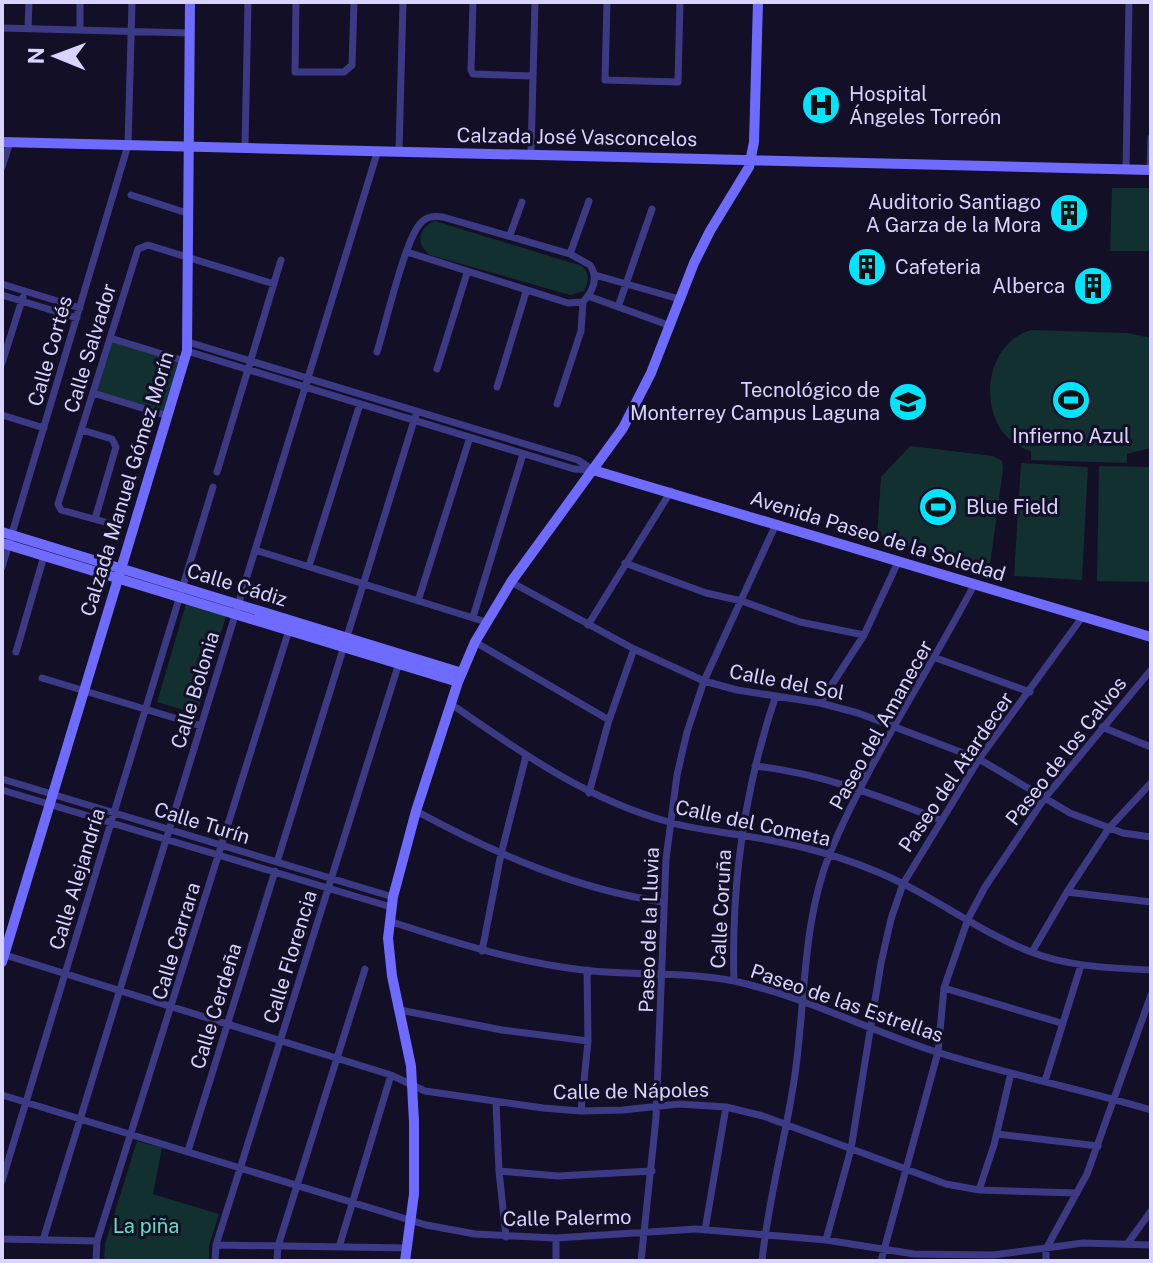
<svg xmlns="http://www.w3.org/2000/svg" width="1153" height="1263" font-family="'Public Sans',sans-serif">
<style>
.green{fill:#12302f}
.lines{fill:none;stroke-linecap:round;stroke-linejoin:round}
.street{stroke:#3d3a85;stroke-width:7}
.secondary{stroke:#6f6bff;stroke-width:10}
.labels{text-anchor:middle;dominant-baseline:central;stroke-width:6;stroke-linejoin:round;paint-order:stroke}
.poi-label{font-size:20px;fill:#d9d4ff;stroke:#130f26;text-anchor:start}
.street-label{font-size:20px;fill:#d9d4ff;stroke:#130f26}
.park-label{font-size:20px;fill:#5fe0c0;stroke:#130f26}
</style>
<rect width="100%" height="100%" fill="#130f26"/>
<!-- green -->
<path class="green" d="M1112,188H1151V251H1110Z
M435,221L582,266C590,275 589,281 584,291L570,295L430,255C415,244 418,228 435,221Z
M1031,330L1127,333L1151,338V448L1127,454V463L1031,460V451C976,436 977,346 1031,330Z
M111,340L182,362L167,414L95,392Z
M910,446L993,456L1002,461L1003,469L989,572L877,536L881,477Z
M1021,463L1088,467L1082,580L1014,576Z
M1099,466L1151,467V582L1097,581Z
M186,604L226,616L197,714L157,702Z
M137,1141L162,1148L153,1194L219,1214L209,1246V1261H104L105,1244Z"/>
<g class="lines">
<!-- street -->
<path class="street" d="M296,2L295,72H344L352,65L354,2
M473,2L471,70L473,74L533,76
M607,2L605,80L678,82L680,2
M2,28L189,33
M28,29L29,2
M80,30V2
M245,147L248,2
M399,150L403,2
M531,153L535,2
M2,167L10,142
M1126,169L1129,2
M1150,170L1151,138
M131,195L187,213
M510,235L522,202
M570,254L589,201
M595,275L679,299
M2,284L80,308
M2,295L77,318
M588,296L668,325
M618,307L652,209
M110,338L185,361
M188,342L578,460L593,470
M187,351L574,469L591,470
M377,352C385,326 405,240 420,224C426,216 434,216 443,217L570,254L590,265C599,278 593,291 583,302L568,303L407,252
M2,363L23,297
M437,369L467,273
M497,387L526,292
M93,393L168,416
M557,404L581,331L583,302
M2,415L44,428
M82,430L112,439L116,447L95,519
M217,472L281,260
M119,526L61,510L58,504L138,249L148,245L274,284
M255,550L486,622
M625,563L706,593L742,601L800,622L864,635
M309,566L360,404
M2,567L128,145L132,2
M511,582L634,649L704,681L737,690L820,703L858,713L979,759L1070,813L1123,833L1151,837
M418,601L470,437
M473,617L523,454
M588,625L671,491
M475,642L609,720
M16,652L44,556
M936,658L1030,692
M42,678L201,726
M820,703L864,635L898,562
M451,704C520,752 586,799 669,822C692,829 716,831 740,835C786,842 832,853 875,871C930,893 977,931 1031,952C1070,967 1110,968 1151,970
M1102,727L1151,747
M755,766C819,773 880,796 940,820
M2,779L393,897
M2,790L391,907
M589,793L609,720L634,649
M416,811C494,853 575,889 663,902
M277,862L417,411
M1067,892L1151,902
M389,921C453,942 515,962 583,970C633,976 684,971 734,981C806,997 870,1031 940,1053C1010,1075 1081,1089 1151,1110
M482,951L501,854L526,756
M1032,952L1067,892L1109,828L1151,783
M2,954L391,1075L425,1091L543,1108L581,1111L623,1110L679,1104L726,1107L763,1116L946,1184L979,1190L1077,1193
M734,981C731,883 744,791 775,698
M944,988L1061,1023
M400,1010L502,1030L588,1041
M1045,1081L1081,965
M2,1095L426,1225L475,1234L556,1238L696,1229L826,1240L914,1254L993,1255L1083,1243L1151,1245
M496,1103L499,1171L506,1237
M581,1111L588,1041L587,970
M997,1134L1098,1146
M188,1151L275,871
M499,1171L558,1176L652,1171
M2,1181L213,487
M979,1190L994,1145L1011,1073
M705,1230L726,1107
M2,1239L97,1241
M43,1240L378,150
M826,1240L851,1149L881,963L891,919L903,884L979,759L1083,616
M1128,1243L1151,1211
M216,1245L407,1248
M339,1247L391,1075
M96,1261L97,1241L289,630
M215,1261L216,1245L399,663
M277,1261L278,1246L365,969
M556,1261V1238
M641,1261L656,1118L666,859L677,775L687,732L704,681L776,524
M762,1261C768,1200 785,1141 794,1081C806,1005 801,925 830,853C869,759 927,675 974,585
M881,1261L938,1052L944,988L968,919L985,887L1044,799L1151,670
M1046,1261V1249L1087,1174L1151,995"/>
<!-- secondary -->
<path class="secondary" d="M2,142L1151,170
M593,470L1151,637
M2,532L462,673
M2,543L458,682
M2,962L187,351L190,2
M405,1261L414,1194V1122L411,1066L392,976L388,938L393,897L416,811L458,682L475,642L511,582L623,428L651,373L694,263L710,231L749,167L754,142L758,2"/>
</g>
<!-- icons -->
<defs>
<g id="hospital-disc" transform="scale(2)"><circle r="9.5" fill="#00e5ff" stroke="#130f26"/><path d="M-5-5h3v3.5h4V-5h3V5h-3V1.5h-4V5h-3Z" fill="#111"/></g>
<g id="building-disc" transform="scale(2)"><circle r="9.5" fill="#00e5ff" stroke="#130f26"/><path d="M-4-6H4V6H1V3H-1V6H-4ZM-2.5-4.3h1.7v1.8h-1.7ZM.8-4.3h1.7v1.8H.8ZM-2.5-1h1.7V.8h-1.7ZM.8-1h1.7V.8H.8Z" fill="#111"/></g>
<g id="stadium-disc" transform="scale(2)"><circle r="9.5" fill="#00e5ff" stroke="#130f26"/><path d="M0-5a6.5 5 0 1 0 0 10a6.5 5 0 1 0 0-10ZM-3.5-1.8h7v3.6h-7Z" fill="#111"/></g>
<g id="university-disc" transform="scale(2)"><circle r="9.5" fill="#00e5ff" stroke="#130f26"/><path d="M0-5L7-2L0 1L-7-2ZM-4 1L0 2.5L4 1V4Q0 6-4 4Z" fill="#111"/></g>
</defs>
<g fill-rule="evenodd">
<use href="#hospital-disc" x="821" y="105"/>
<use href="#building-disc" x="1069" y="213"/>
<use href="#building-disc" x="867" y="267"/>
<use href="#building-disc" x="1093" y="286"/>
<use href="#stadium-disc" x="1071" y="400"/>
<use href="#university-disc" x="908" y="402"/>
<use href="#stadium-disc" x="938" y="507"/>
</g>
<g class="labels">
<!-- poi labels -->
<g class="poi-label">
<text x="849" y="94">Hospital<tspan x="849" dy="23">Ángeles Torreón</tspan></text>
<text x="1041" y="202" text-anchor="end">Auditorio Santiago<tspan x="1041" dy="23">A Garza de la Mora</tspan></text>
<text x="895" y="267">Cafeteria</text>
<text x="1065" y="286" text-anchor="end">Alberca</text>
<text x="880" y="390" text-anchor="end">Tecnológico de<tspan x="880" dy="23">Monterrey Campus Laguna</tspan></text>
<text x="1071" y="436" text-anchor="middle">Infierno Azul</text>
<text x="966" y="507">Blue Field</text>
</g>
<!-- street labels -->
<g class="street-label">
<text transform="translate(577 137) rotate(1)">Calzada José Vasconcelos</text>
<text transform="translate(90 348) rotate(-73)">Calle Salvador</text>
<text transform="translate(50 351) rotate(-74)">Calle Cortés</text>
<text transform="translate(127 484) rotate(-73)">Calzada Manuel Gómez Morín</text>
<text transform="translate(878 536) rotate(17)">Avenida Paseo de la Soledad</text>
<text transform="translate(237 585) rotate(17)">Calle Cádiz</text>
<text transform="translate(787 682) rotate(11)">Calle del Sol</text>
<text transform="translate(195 690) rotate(-73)">Calle Bolonia</text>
<text transform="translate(881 725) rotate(-61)">Paseo del Amanecer</text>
<text transform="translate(1066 751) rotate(-52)">Paseo de los Calvos</text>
<text transform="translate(956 772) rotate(-56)">Paseo del Atardecer</text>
<text transform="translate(202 823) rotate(17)">Calle Turín</text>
<text transform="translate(753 823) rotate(12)">Calle del Cometa</text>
<text transform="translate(77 879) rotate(-73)">Calle Alejandría</text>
<text transform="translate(721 909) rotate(-87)">Calle Coruña</text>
<text transform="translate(649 930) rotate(-88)">Paseo de la Lluvia</text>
<text transform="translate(176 941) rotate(-73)">Calle Carrara</text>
<text transform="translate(290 957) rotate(-73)">Calle Florencia</text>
<text transform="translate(847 1003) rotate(19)">Paseo de las Estrellas</text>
<text transform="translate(216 1006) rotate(-73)">Calle Cerdeña</text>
<text transform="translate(631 1091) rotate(-1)">Calle de Nápoles</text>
<text transform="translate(567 1218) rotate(-1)">Calle Palermo</text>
</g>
<!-- park labels -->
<g class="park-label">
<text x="146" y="1226">La piña</text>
</g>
</g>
<!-- border -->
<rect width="1153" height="1263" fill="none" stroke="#d9d4ff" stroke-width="8"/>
<!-- north arrow -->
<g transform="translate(56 56) rotate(271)" stroke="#130f26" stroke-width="6" paint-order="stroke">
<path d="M0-6L14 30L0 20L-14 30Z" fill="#d9d4ff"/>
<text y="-12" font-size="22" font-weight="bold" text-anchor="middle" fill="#d9d4ff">N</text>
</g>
</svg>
